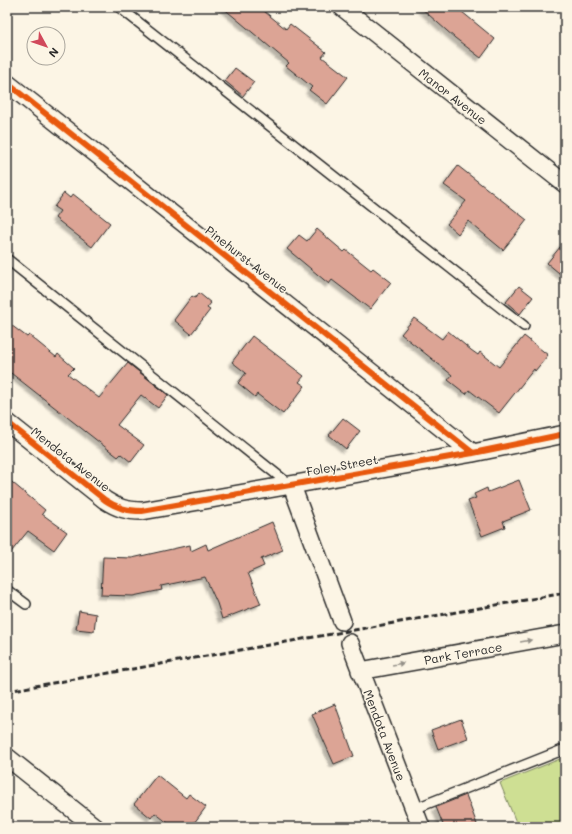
<svg xmlns="http://www.w3.org/2000/svg" width="572" height="834" font-family="Mali,sans-serif">
<style>
.green{fill:#cedf93;stroke:#7c855f}
.building{fill:#dca495;stroke:#2b2b2b;filter:url(#shadow)}
.lines{fill:none;stroke-linecap:round;stroke-linejoin:round}
.service-casing{stroke:#2b2b2b;stroke-width:12}
.minor-casing{stroke:#2b2b2b;stroke-width:20}
.service{stroke:#fcf5e5;stroke-width:9}
.minor{stroke:#fcf5e5;stroke-width:17}
.rail{stroke:#2b2b2b;stroke-width:3;stroke-dasharray:6 3;stroke-linecap:butt}
.cycleway-casing{stroke:#fcf5e5;stroke-width:8}
.cycleway{stroke:#e8590c;stroke-width:6}
.oneway{fill:#949088}
.labels{text-anchor:middle;dominant-baseline:central;stroke-width:3;stroke-linejoin:round;paint-order:stroke}
.street-label{font-size:12px;fill:#2b2b2b;stroke:#fcf5e5}
</style>
<defs>
<filter id="shadow"><feDropShadow dx="-3.5" dy="3.5" stdDeviation="1" flood-color="#0004"/></filter>
</defs>
<rect width="100%" height="100%" fill="#fcf5e5"/>
<filter id="ink" filterUnits="userSpaceOnUse"><feTurbulence type="fractalNoise" baseFrequency=".025" numOctaves="2"/><feDisplacementMap in="SourceGraphic" scale="8" xChannelSelector="R" yChannelSelector="G"/><feConvolveMatrix kernelMatrix="1 2 1 2 8 2 1 2 1" color-interpolation-filters="sRGB"/></filter>
<g filter="url(#ink)">
<!-- green -->
<path class="green" d="M565,757V827H518L500,783Z"/>
<!-- building -->
<path class="building" d="M222,7H259L286,29L290,24L326,52L322,57L348,77L327,104L309,90L312,87L286,66L289,63Z
M420,7H456L495,39L481,58L455,38Z
M235,68L254,82L243,96L225,81Z
M458,166L527,220L503,250L468,221L458,234L447,224L466,201L444,185Z
M64,193L70,198L73,194L110,223L92,247L55,218L60,211L54,207Z
M317,229L344,252L346,250L371,270L373,268L391,282L370,309L332,280L329,284L287,249L299,235L307,241Z
M565,241V278L547,263Z
M519,286L533,297L520,314L506,302Z
M199,293L211,303L207,308L210,310L191,334L174,320L192,296L195,298Z
M414,318L442,339L448,331L471,350L478,355L480,352L499,367L524,336L548,355L535,371L534,369L499,413L469,390L466,394L448,380L452,375L401,334Z
M7,322L27,337L29,335L56,357L58,354L74,368L68,374L99,398L128,363L168,395L158,408L141,395L117,425L144,445L131,462L121,454L118,457L7,370Z
M252,336L304,376L299,382L305,386L283,414L257,394L255,397L238,383L246,373L232,362Z
M343,418L360,431L346,449L329,435Z
M7,478L45,510L42,514L67,532L54,550L28,531L7,557Z
M519,480L531,510L503,521L505,527L482,536L468,501L476,498L474,494L487,488L488,492Z
M272,522L283,550L261,559L264,566L248,573L261,604L222,619L217,603L205,577L161,586L162,590L133,596L101,595L103,557L132,558L190,545L191,551L206,544L208,550Z
M79,611L96,614L94,631L76,629Z
M335,704L354,756L334,764L312,714Z
M461,719L468,738L438,749L431,730Z
M157,775L186,798L189,794L206,807L191,827H173L155,813L151,818L134,804Z
M466,795L478,827H444L436,807Z"/>
<g class="lines">
<!-- service casing -->
<g class="service-casing">
<path id="service" d="M119,7L524,326
M7,259L290,485
M7,590L26,604
M414,809L565,749"/>
</g>
<!-- minor casing -->
<g class="minor-casing">
<path id="minor" d="M342,7L565,184
M7,83L473,453
M7,422L105,500C117,508 127,511 142,511L473,453L565,434
M292,486L342,621
M350,643L421,827
M360,671L565,634
M7,757L95,827"/>
</g>
<!-- service -->
<use href="#service" class="service"/>
<!-- minor -->
<use href="#minor" class="minor"/>
<!-- rail -->
<path class="rail" d="M7,691L565,593"/>
<!-- cycleway casing -->
<g class="cycleway-casing">
<path id="cycleway" d="M7,83L473,453
M7,422L105,500C117,508 127,511 142,511L473,453L565,434"/>
</g>
<!-- cycleway -->
<use href="#cycleway" class="cycleway"/>
</g>
<!-- one-way arrows -->
<defs><path id="oneway-solid" d="M-6-.8H1V-3.2L6.5 0L1 3.2V.8H-6Z"/></defs>
<g class="oneway">
<use href="#oneway-solid" transform="translate(526 641) rotate(-10)"/>
<use href="#oneway-solid" transform="translate(398 664) rotate(-10)"/>
</g>
</g>
<g class="labels">
<!-- street labels -->
<g class="street-label">
<text transform="translate(453 96) rotate(38)">Manor Avenue</text>
<text transform="translate(247 259) rotate(38)">Pinehurst Avenue</text>
<text transform="translate(71 459) rotate(38)">Mendota Avenue</text>
<text transform="translate(342 465) rotate(-10)">Foley Street</text>
<text transform="translate(463 653) rotate(-10)">Park Terrace</text>
<text transform="translate(385 735) rotate(69)">Mendota Avenue</text>
</g>
</g>
<!-- margin -->
<rect width="572" height="834" fill="none" stroke="#fcf5e5" stroke-width="24"/>
<rect x="12" y="12" width="548" height="810" fill="none" stroke="#2b2b2b" stroke-width="1.5" filter="url(#ink)"/>
<!-- north arrow -->
<g transform="translate(46 46) rotate(130)"><circle r="19" fill="#fcf5e5" stroke="#a8a49b"/>
<path d="M0-3L7 15L0 10L-7 15Z" fill="#d1495b"/>
<text y="-6" font-size="11" font-weight="bold" text-anchor="middle" fill="#2b2b2b">N</text>
</g>
</svg>
